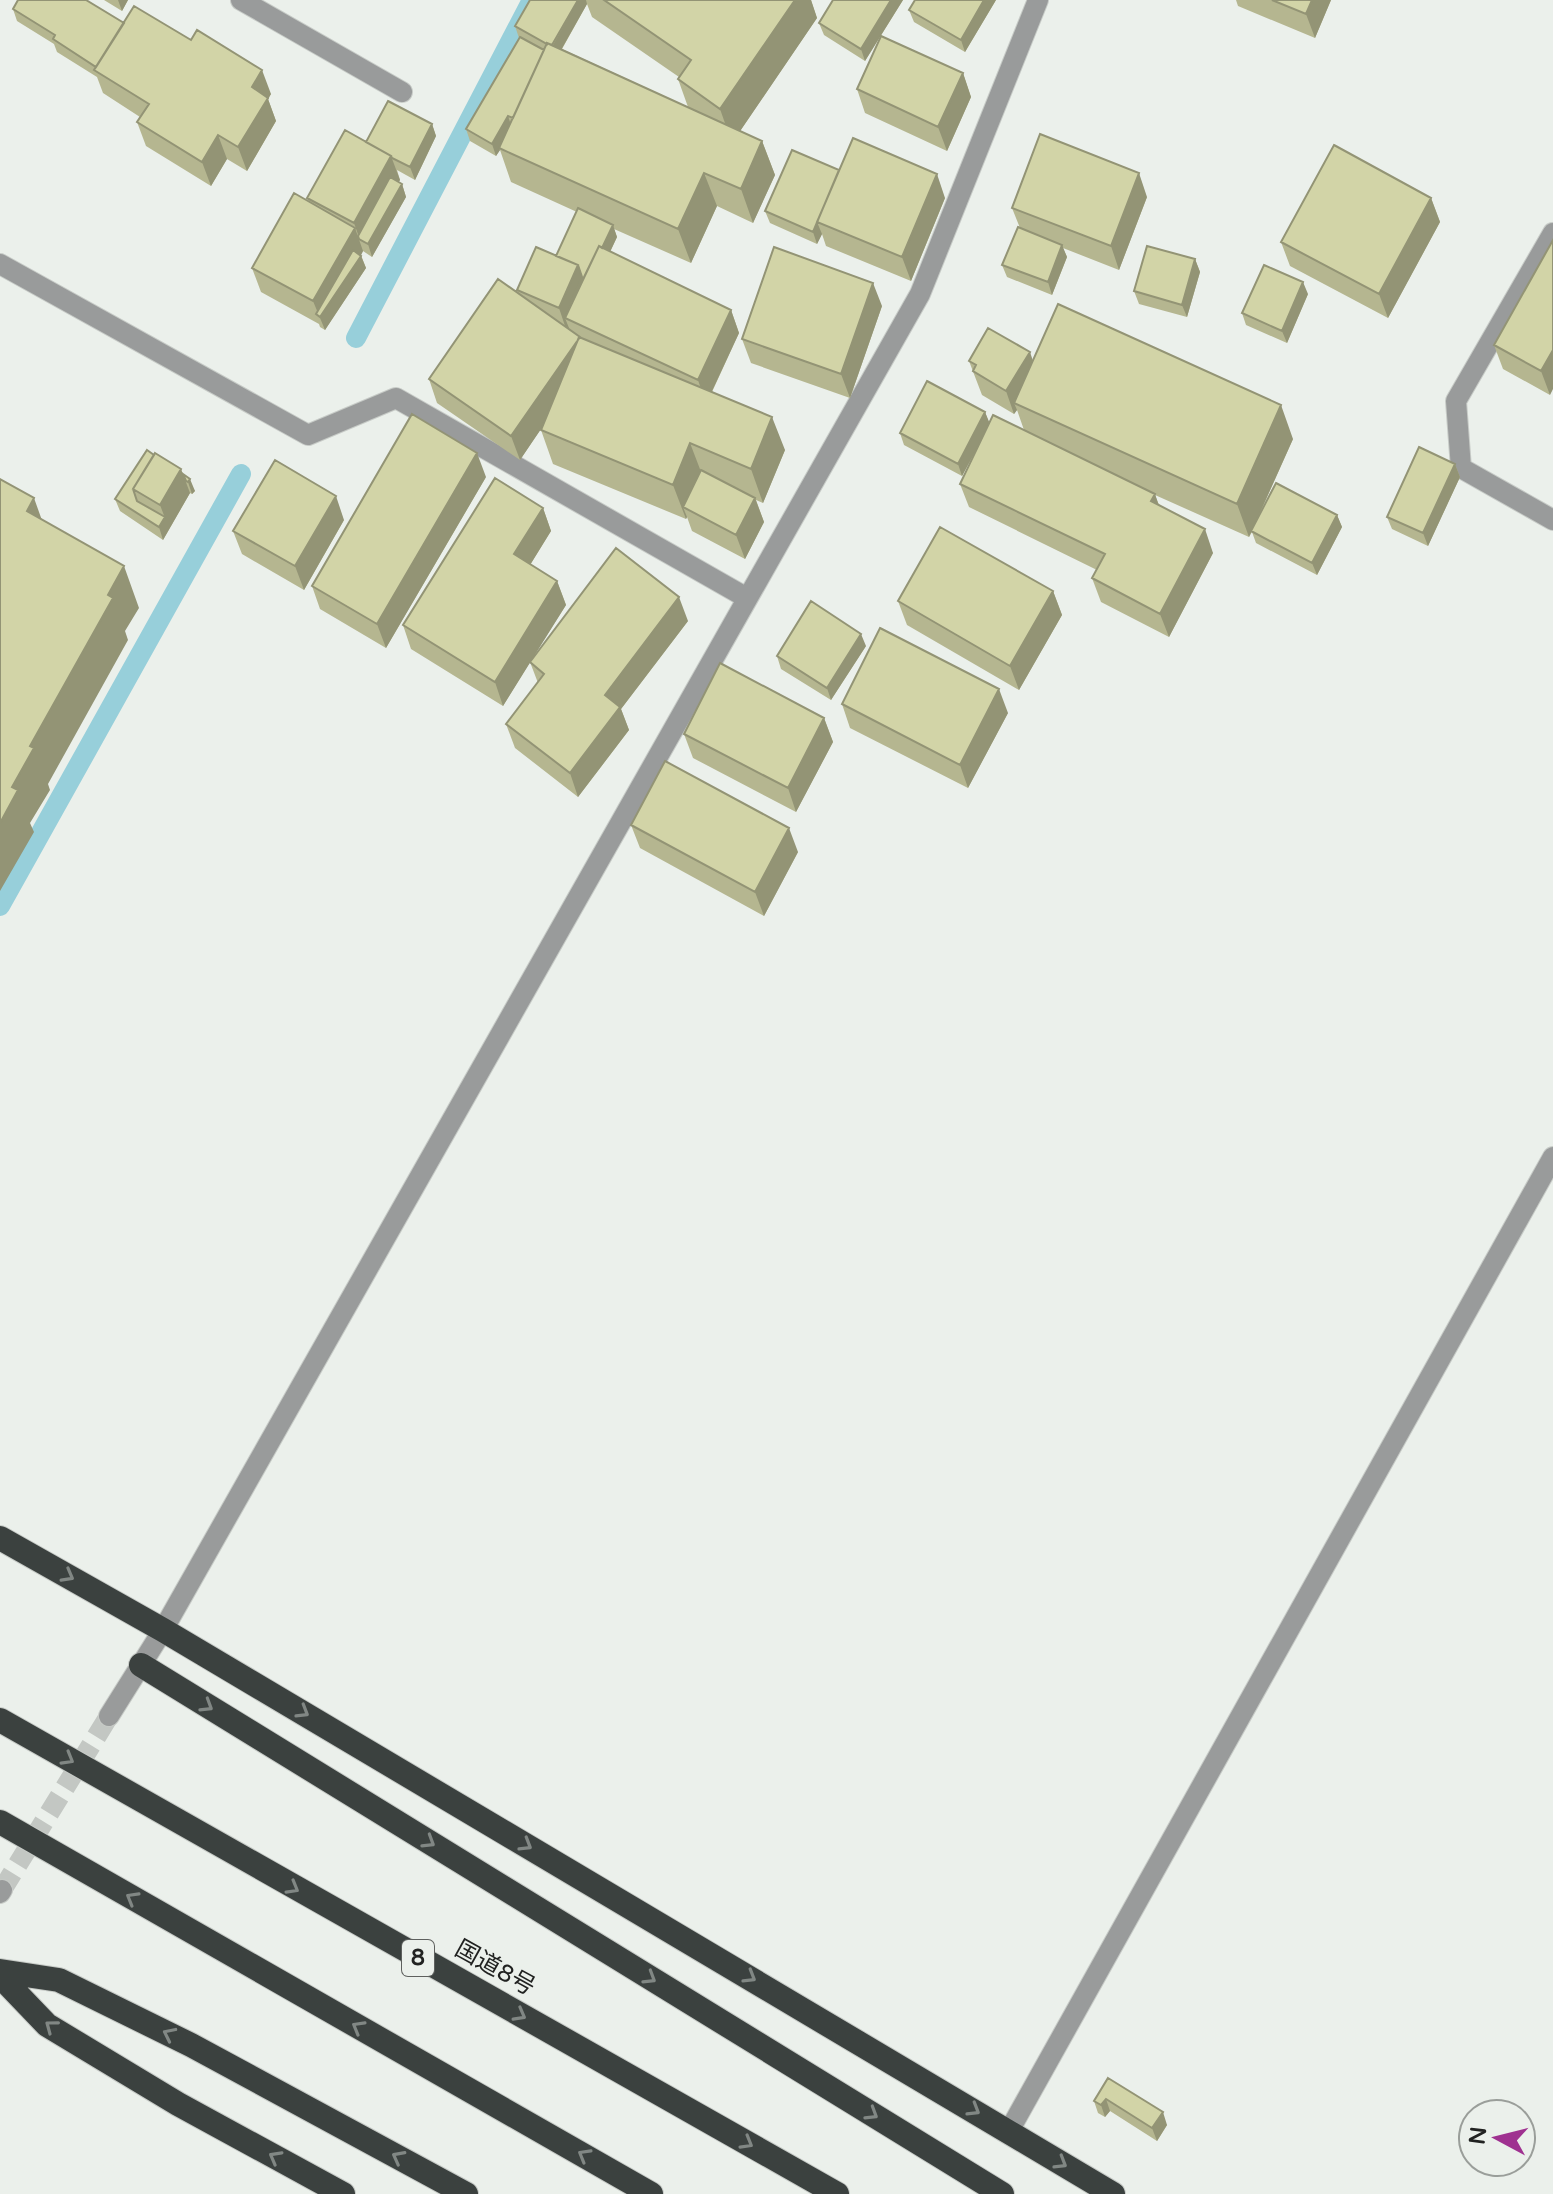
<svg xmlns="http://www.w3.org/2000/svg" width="1553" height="2194" font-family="'Varela Round','Noto Sans JP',sans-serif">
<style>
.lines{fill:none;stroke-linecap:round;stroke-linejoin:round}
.stream{stroke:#97cfda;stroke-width:20}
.street-tunnel{stroke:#c3c7c3;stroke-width:20;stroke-dasharray:20 10;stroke-linecap:butt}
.lane-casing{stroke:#c7cbc7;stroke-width:22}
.street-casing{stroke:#c7cbc7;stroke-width:22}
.highway-casing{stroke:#c7cbc7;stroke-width:26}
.lane{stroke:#999b9b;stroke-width:20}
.street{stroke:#999b9b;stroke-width:20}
.highway{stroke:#3b413f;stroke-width:24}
.wall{fill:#b5b690;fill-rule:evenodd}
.shaded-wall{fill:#939475}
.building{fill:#d2d4a7;stroke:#939475;stroke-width:2}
.oneway{stroke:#818784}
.labels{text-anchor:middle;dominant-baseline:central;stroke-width:7;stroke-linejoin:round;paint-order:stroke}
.shield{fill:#ebf0eb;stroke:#5e605e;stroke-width:2}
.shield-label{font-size:22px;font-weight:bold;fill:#212221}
.street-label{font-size:24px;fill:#212221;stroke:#ebf0eb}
</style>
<rect width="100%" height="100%" fill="#ebf0eb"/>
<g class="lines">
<!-- stream -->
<path class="stream" d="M356,338L532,0
M0,906L241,474"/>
<!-- street-tunnel -->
<path class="street-tunnel" d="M2,1890L109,1716"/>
<!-- lane casing -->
<g class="lane-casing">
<path id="lane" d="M241,0L402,92"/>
</g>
<!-- street casing -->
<g class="street-casing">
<path id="street" d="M1553,233L1456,401L1461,468L1553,520
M0,264L308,435L396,398L747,598
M109,1716L163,1630L920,294L1038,0
M0,1893L2,1890
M1009,2131L1553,1157"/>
</g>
<!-- highway casing -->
<g class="highway-casing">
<path id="highway" d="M0,1538L163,1630L1113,2194
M141,1665L1002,2194
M0,1720L837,2194
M0,1822L651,2194
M0,1971L59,1980L191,2045L466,2194
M0,1976L47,2025L178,2104L343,2194"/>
</g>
<!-- lane -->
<use href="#lane" class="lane"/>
<!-- street -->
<use href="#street" class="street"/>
<!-- highway -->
<use href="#highway" class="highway"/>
</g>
<!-- wall -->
<path class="wall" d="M104,0H128L122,11Z
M530,0H811L817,18L740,131L762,141L775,175L753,223L717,206L691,263L614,229L617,237L610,252L731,310L739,333L712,392L785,450L763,503L756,500L764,522L745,559L692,531L687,517L686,519L553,464L541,430L542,427L520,460L437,403L429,379L518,294L517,290L556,256L577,212L511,182L500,150L496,156L470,141L466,129L519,38L515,26ZM587,4L592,17L679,77L678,79L688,107L562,49Z
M833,0H903L865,61L824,35L819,23Z
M996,0L965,52L914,22L909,10Z
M1236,0H1331L1315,38L1238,6Z
M13,9L124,23L271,94L268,99L276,121L247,171L227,159L211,186L146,146L137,122L140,117L103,93L97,77L57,52L54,44L17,21Z
M963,73L971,97L947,151L865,113L857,89Z
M432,124L436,136L415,180L397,170L400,180L398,182L402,184L406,197L372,257L363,251L361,255L366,268L325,330L320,327L319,324L261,292L252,268L309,202L307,198L366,142Z
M839,170L945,198L911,281L826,246L822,234L817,244L770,223L765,211Z
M1147,197L1119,270L1063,248L1067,257L1052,295L1007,277L1002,265L1020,228L1012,208Z
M1431,198L1440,222L1388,318L1290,266L1281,242Z
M1553,240L1550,395L1503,369L1494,345Z
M1195,259L1200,272L1187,317L1139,304L1134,291Z
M1308,294L1287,343L1246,325L1242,313Z
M882,306L850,398L751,363L742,339Z
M969,361H1033L1293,439L1256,522L1337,515L1342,527L1317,575L1256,543L1252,532L1249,537L1155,495L1159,505L1213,553L1169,637L1101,602L1092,578L1097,570L969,507L960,484L978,446L962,476L904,445L900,433L985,412L989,423L1024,430L1017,410L1014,414L982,395Z
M154,455L183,474L195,491L192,494L190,493L163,540L120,511L115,499Z
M1455,464L1460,477L1428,546L1392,529L1387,517Z
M486,477L386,648L320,609L312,586Z
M543,508L551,531L530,565L557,581L566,605L531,660L688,621L621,709L629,730L578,797L515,748L506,724L538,683L530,662L503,706L411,649L403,625Z
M344,520L304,590L242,554L233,531Z
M1053,591L1062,615L1019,690L907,625L898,601Z
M866,646L831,700L781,669L777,656Z
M842,704L1008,713L968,788L850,728Z
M824,718L833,742L796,812L693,758L684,734Z
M631,825L798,852L764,916L640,848Z
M1108,2078L1167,2125L1157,2141L1110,2111L1105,2117L1098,2113L1094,2101Z"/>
<!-- shaded-wall -->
<path class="shaded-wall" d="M118,0H128L122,11Z
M578,0H586L587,4L556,59L552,47Z
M795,0H811L817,18L732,143L720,109Z
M891,0H903L865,61L861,49Z
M984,0H996L965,52L961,40Z
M1312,0H1331L1315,38L1306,14Z
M262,70L271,94L268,99L276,121L247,171L238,147L252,87Z
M963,73L971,97L947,151L938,127Z
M508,116L512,128L499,148L500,150L496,156L492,144Z
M432,124L436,136L415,180L410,167Z
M218,135L227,159L211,186L202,162Z
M762,141L775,175L753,223L741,189Z
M391,156L400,180L365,243L360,240L354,223Z
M704,173L717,206L691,263L678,229Z
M1139,173L1147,197L1119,270L1111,246Z
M937,174L945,198L911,281L902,257Z
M402,184L406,197L372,257L368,244Z
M1431,198L1440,222L1388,318L1379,294Z
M817,222L822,234L817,244L813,232Z
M613,225L617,237L580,316L575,303L571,301L575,313L565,318L569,328L567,332L559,308L578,265Z
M355,228L363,251L360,257L361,256L366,268L325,330L313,301Z
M1062,245L1067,257L1052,295L1048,282Z
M1195,259L1200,272L1187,317L1182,305Z
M1303,282L1308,294L1287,343L1282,331Z
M873,283L882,306L850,398L841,374Z
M731,310L739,333L706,404L698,380Z
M580,337L588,360L520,460L511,436Z
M1553,350V389L1550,395L1541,371Z
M1030,352L1038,376L1014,403L1017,410L1014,414L1006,391Z
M1281,405L1293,439L1249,537L1237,504Z
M985,412L990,424L962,476L958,464Z
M772,417L785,450L763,503L751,469Z
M690,443L703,477L683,507L687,517L686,519L673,485Z
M477,453L486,477L386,648L377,624Z
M1455,464L1460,477L1428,546L1423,533Z
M181,469L190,493L163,540L159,527L165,518L160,505Z
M190,479L195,491L192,494L188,482Z
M1155,494L1163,518L1151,501Z
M336,496L344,520L304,590L295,566Z
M34,498L49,540L27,511Z
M755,498L764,522L745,559L736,535Z
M543,508L551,531L522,578L514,554Z
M1337,515L1342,527L1317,575L1312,563Z
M1205,529L1213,553L1169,637L1160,614Z
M124,566L139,608L125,631L128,640L48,784L50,790L30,823L34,832L0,891V823L12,787L30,746L108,595Z
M557,581L566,605L503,706L495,682Z
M1053,591L1062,615L1019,690L1010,666Z
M679,597L688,621L621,709L629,730L578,797L570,773L605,695Z
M861,634L866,646L831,700L827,688Z
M999,689L1008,713L968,788L960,765Z
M824,718L833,742L796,812L788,788Z
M789,828L798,852L764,916L755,892Z
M1106,2099L1110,2111L1105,2117L1101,2105Z
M1163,2112L1167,2125L1157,2141L1152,2128Z"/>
<!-- building -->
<path class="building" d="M18,0H86L124,23L96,67L53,39L55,35L13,9Z
M530,0H578L552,45L547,43V44L515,26Z
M604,0H795L720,109L678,79L691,60Z
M833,0H891L861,49L819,23Z
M915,0H984L961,40L909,10Z
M1272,0H1312L1306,14Z
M134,6L191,40L197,30L262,70L252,87L268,98L238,147L218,135L202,162L137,122L149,104L94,70Z
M881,36L963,73L938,127L857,89Z
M520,37L544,50L513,118L508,116L492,144L466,129Z
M547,43L762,141L741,189L704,173L678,229L499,148Z
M388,101L432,124L410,167L392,158L391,156L366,142Z
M345,130L391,156L354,223L307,198Z
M1040,134L1139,173L1111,246L1012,208Z
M853,138L937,174L902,257L817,222Z
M1334,145L1431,198L1379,294L1281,242Z
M792,150L839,170L813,232L765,211Z
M390,177L402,184L368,244L359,239L358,236Z
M294,193L355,228L313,301L252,268Z
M578,208L613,225L602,248L599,246L572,302L571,301L582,277L578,265L556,256Z
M1018,227L1062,245L1048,282L1002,265Z
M1553,240V350L1541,371L1494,345Z
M599,246L731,310L698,380L565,318Z
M1147,246L1195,259L1182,305L1134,291Z
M536,247L578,265L559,308L517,290Z
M774,247L873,283L841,374L742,339Z
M353,250L361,256L320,317L316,314Z
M1264,265L1303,282L1282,331L1242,313Z
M498,279L580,337L511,436L429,379Z
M1058,304L1281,405L1237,504L1014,403Z
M988,328L1030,352L1006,391L973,371L976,365L969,361Z
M579,337L772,417L751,469L690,443L673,485L541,430Z
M927,381L985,412L958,464L900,433Z
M412,414L477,453L377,624L312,586Z
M993,415L1155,494L1151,501L1205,529L1160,614L1092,578L1105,554L960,484Z
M1419,447L1455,464L1423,533L1387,517Z
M147,450L154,455L133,489L137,501L165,517L159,527L115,499Z
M155,453L181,469L160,505L133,489Z
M275,460L336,496L295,566L233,531Z
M701,470L755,498L736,535L683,507Z
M183,474L190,479L188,482L186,481Z
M495,478L543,508L514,554L557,581L495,682L403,625Z
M0,479L34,498L27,511L124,566L108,595L113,598L30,746L34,748L12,787L18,790L0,823Z
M1276,483L1337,515L1312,563L1251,531Z
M940,527L1053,591L1010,666L898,601Z
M616,548L679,597L605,695L620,707L570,773L506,724L544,674L530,662Z
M811,601L861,634L827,688L777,656Z
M880,628L999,689L960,765L842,704Z
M720,663L824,718L788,788L684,734Z
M665,761L789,828L755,892L631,825Z
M1108,2078L1163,2112L1152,2128L1106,2099L1101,2105L1094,2101Z"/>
<!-- one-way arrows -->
<defs><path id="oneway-chevron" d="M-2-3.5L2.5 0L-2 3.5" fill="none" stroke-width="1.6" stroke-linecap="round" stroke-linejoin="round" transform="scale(2)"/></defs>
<g class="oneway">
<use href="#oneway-chevron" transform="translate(68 1576) rotate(29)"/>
<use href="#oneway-chevron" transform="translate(207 1706) rotate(32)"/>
<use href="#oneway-chevron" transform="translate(303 1712) rotate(31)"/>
<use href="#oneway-chevron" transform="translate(68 1759) rotate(30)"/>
<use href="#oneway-chevron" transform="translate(429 1842) rotate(32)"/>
<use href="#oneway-chevron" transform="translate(526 1845) rotate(31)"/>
<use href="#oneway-chevron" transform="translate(293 1888) rotate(30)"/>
<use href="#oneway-chevron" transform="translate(132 1898) rotate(-150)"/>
<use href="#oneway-chevron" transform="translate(750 1977) rotate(31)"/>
<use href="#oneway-chevron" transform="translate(650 1978) rotate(32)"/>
<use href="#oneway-chevron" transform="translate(520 2015) rotate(29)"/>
<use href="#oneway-chevron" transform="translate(51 2026) rotate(-143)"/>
<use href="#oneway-chevron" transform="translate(358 2027) rotate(-150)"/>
<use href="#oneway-chevron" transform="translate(169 2034) rotate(-154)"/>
<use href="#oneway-chevron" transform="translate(974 2110) rotate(31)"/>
<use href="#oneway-chevron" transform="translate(872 2114) rotate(32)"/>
<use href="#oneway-chevron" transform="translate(747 2143) rotate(30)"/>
<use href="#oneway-chevron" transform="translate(584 2155) rotate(-150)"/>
<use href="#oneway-chevron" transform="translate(275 2157) rotate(-151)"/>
<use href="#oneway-chevron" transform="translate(398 2157) rotate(-152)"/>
<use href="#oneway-chevron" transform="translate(1061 2163) rotate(31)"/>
</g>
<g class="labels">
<!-- shield labels -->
<rect class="shield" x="402" y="1940" width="32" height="36" rx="6"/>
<g class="shield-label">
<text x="418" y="1958">8</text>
</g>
<!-- street labels -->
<g class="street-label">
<text transform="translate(495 1968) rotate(29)">国道8号</text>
</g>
</g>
<!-- north arrow -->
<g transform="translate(1497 2138) rotate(277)"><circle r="38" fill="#ebf0eb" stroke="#9a9e9a" stroke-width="2"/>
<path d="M0-6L14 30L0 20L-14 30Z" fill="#9f3190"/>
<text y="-12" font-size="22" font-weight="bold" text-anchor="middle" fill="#212221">N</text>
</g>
</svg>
